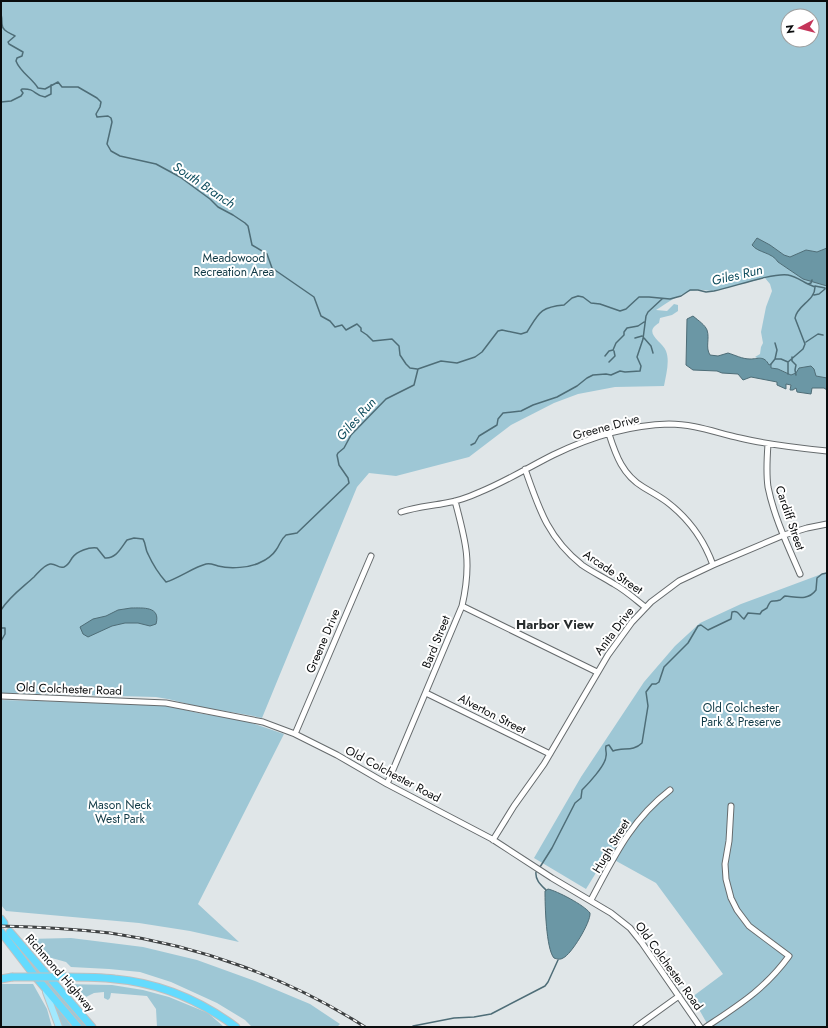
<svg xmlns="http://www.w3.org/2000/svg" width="828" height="1028" font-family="Jost,sans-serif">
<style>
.green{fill:#9ec7d5;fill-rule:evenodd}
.water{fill:#6b97a5;stroke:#4e6d77}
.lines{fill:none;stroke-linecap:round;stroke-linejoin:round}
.stream{stroke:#4e6d77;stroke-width:1.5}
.minor-casing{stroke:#666b6d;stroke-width:7}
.major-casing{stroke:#bfc0c0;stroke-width:8}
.highway-casing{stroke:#bfc0c0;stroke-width:9}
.minor{stroke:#fff;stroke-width:5}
.major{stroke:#a2e9fe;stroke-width:6}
.highway{stroke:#64dbfe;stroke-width:7}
.rail-casing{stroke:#3e4142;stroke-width:3}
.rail{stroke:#fff;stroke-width:1.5;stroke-dasharray:4.5;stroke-linecap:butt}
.highway-bridge-casing{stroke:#bfc0c0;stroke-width:9;stroke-linecap:butt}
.highway-bridge{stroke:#64dbfe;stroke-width:7}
.labels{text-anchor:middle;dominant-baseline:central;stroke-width:4;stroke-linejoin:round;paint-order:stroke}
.park-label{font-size:12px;fill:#113a46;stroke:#fff}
.street-label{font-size:12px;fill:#0a0c0d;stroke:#fff}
.water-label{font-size:13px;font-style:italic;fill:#0e4d5e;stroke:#fff}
.neighbourhood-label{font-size:13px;font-weight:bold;fill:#272c2d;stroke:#fff}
</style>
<rect width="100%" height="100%" fill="#e0e6e8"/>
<!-- green -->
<path class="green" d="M1,1H827V248L817,252L806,250L790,257L784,255L770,245L757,238L752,245L776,258L778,262L803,279L827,286V378L816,376L814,369L801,367L796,373L791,375L783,371L771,368V364L769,365L760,359L755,357L760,354L761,347L763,343L761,332L766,307L772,291L770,284L765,278L714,291C708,291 702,289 696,290C684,291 667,303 656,310L667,311L674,304L678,305V311L672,315L660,318L659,323C642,333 662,341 666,351C670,361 666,375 664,386L615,387L578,394L554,403L511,425L469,457L396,476L369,473L357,487L262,718C242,713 222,711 201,707C186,704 172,699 156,697L1,693ZM788,16H812V40H788Z
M827,572V1027H709L692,997L723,974L656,883L618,862L607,855L586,889L534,858L581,777L644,682L675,646L700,623L741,604Z
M1,700L160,704L198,713L246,721L284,734L198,904L239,942L190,931L139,923L6,911L1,905Z
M6,932L87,1027H82L33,969Z
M71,938L143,947L197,960L255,981L310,1004L340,1024L337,1027H252L245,1020L217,1003L171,982L140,972L109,969L71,967L66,962L48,957L26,939Z
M1,984H33L47,1009L52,1027H1Z
M63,984L112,985L143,990L169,997L208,1013L224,1027H157L156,1009L147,996L111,993L110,998L108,1000L104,998V992L94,993L80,1000Z
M53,1001L72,1027H62Z"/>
<!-- water -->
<path class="water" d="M757,238L770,245L784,255L790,257L806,250L817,252L827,248V286L803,279L778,262C772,252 758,253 752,245Z
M693,316C699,321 705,325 707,330C710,339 705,347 710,355L718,356L728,353C735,355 742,359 750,359C758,359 764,355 769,365L771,364V368L778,369L791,375L796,373L799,368L811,366L814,369L816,376L827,378V390L824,388H812L811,394L797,392L796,388L793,390H790L791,385L786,384V389L777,385V382L751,377L743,380L738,374L722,373L717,371L693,370L686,365L687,319Z
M131,608C143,608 161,606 156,624L150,626L138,623H125L112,626L88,637L83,634L80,627L93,619L106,616L118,610Z
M548,889C557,891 584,905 590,913C591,922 571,955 563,958C560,960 557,959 554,958C546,949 545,905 545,891Z"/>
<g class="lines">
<!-- stream -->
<path class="stream" d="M1,14C2,18 2,20 2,24C2,31 10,33 15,36L8,42L9,44L23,52L22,56L17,58L16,61C20,72 32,78 38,88L45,89L58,82L62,87H78L97,98L101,102L100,107L96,114L97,117L108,116L111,118L112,122L107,144L111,151L120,156L156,164L180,177L210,199L218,207L233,215L245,223L248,226L252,245L267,254L272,268L314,297L321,316L330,321L335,327L342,325L346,330L357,324L361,328V331L367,335L373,341L392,339L399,346L400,355L406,364L410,368L417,369
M1,102L11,101L21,96L23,93L21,90L22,89C36,88 34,96 45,97L51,94V85
M814,295L819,294L825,289V288L815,286
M635,338L642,336
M644,338L651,346L653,353
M806,342L818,334L823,335
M605,356L609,351L613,350L616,343L624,335V332L627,328L638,326L644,322
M792,357V361L796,365L795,370L796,375
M775,359L777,350L775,343
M609,362L615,356L614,351
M771,364L775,359H781L788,362
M788,374V362L803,349L805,344L795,318C797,305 815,301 815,287L808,284
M471,445L475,443L479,436L497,425L498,419L503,413L521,411L533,405L557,397L577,386L587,378L593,375L606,374L611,375L620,371L625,372L640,371L641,366L637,357L643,339L646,316L648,312L662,299
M1,610C10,596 22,588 34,577C38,573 44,565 50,564C56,563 58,569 64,567C69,565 70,561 72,558C77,551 89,547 97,548L105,558C116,559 121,548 127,540L134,538L143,539C146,544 145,549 148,554C153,565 158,573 166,582C179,578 194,567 206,564C211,563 214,565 218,566C230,569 250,568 261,562C266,560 273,555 276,550C280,545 280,540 286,535L297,533L349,483L348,478L339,465L337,455L338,453L344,448L351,435L386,399L414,385L418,369L441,361L457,363L475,357L482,352L498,331L502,330L521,334L527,332C539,313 540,307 564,305L572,298L578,296L583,297L591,303L600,304L620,311L626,309L639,297H649L670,299L681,296L690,290H698L706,292L714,291C734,287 770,273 788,275C795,276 802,281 808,284L811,283L812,280
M1,628H5V634L1,641
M540,867L552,848L575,803L581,798L582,790C588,784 606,765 606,756C607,753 605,750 606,746L609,745L613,751C623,747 633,752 642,743L648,706L646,692L652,684H656L659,682L664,667L688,643L698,626L701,625L708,630L731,619L732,612C739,610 739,616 744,619L748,613L760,614L762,611L767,608C772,597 771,603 780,600C782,599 783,597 785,596C797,597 808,601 816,590L817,578L822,574L827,573
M536,872C535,880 541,885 546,890
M413,1026L454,1018L474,1017L491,1014L545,986L548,982L558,960"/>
<!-- minor casing -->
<g class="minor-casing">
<path id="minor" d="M609,434C616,456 623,475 643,487C651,492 659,496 667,502C688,518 704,540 713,565
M768,444C767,458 766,473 768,487C774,517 788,546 800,574
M525,469C539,509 548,538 582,565C592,572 603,577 614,584C625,590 635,599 645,607
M401,512C416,507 431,506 446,503C458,501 469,497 480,492C505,482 529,467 553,455C588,438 630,425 669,424C694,424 717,433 740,438C769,445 798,448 827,451
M462,606L597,672
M426,693L550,754
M1,696L166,703L263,722L295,734L337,755L387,784L492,839L552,878L611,913L630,928L642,943L700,1027
M295,734L371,556
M387,784L462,606C472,563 466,542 455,501
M493,840L514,806L544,764L608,655L632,622L651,602L679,581L713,565L784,535L807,528L827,524
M591,900C614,857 630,821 670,790
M636,1027L679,996
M706,1027C739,1005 765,989 789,956L749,926L737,910L731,898L726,879L725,864L729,841L731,806"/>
</g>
<!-- major casing -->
<g class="major-casing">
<path id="major" d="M46,992L59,1027"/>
</g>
<!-- highway casing -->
<g class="highway-casing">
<path id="highway" d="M1,919L4,923
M1,932L35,976L78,1027
M10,932L92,1027
M66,977C82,977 99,977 115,979C159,983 201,1001 236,1027
M1,979L12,977"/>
</g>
<!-- minor -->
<use href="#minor" class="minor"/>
<!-- major -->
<use href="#major" class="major"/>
<!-- highway -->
<use href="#highway" class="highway"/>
<!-- rail casing -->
<g class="rail-casing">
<path id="rail" d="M1,926C37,927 74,929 110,933C200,946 289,978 365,1027"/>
</g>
<!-- rail -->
<use href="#rail" class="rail"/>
<!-- highway-bridge casing -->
<g class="highway-bridge-casing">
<path id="highway-bridge" d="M12,977H66"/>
</g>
<!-- highway-bridge -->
<use href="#highway-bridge" class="highway-bridge"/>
</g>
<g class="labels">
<!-- park labels -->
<g class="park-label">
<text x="234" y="258">Meadowood<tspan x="234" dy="14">Recreation Area</tspan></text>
<text x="741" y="708">Old Colchester<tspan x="741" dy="14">Park &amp; Preserve</tspan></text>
<text x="120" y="805">Mason Neck<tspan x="120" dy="14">West Park</tspan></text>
</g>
<!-- street labels -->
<g class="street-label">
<text transform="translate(606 427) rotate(-15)">Greene Drive</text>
<text transform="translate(790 518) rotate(71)">Cardiff Street</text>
<text transform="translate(613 572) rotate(34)">Arcade Street</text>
<text transform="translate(614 631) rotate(-53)">Anita Drive</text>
<text transform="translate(323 641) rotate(-67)">Greene Drive</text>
<text transform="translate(436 642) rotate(-68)">Bard Street</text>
<text transform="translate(69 689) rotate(2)">Old Colchester Road</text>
<text transform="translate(492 714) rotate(27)">Alverton Street</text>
<text transform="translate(393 774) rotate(28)">Old Colchester Road</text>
<text transform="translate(611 846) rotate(-59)">Hugh Street</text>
<text transform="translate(669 966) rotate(54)">Old Colchester Road</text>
<text transform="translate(60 973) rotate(49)">Richmond Highway</text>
</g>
<!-- water labels -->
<g class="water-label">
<text transform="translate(204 185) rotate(34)">South Branch</text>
<text transform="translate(737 275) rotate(-13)">Giles Run</text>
<text transform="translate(356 419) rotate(-48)">Giles Run</text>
</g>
<!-- neighbourhood labels -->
<g class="neighbourhood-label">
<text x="555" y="624">Harbor View</text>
</g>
</g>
<!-- border -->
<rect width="828" height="1028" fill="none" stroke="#0a0c0d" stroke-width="4"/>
<!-- north arrow -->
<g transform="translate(800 28) rotate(263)"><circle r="19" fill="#ffffff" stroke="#9d9e9e"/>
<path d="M0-3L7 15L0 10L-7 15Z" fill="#c43559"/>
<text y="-6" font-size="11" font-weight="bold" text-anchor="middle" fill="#0a0c0d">N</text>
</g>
</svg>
